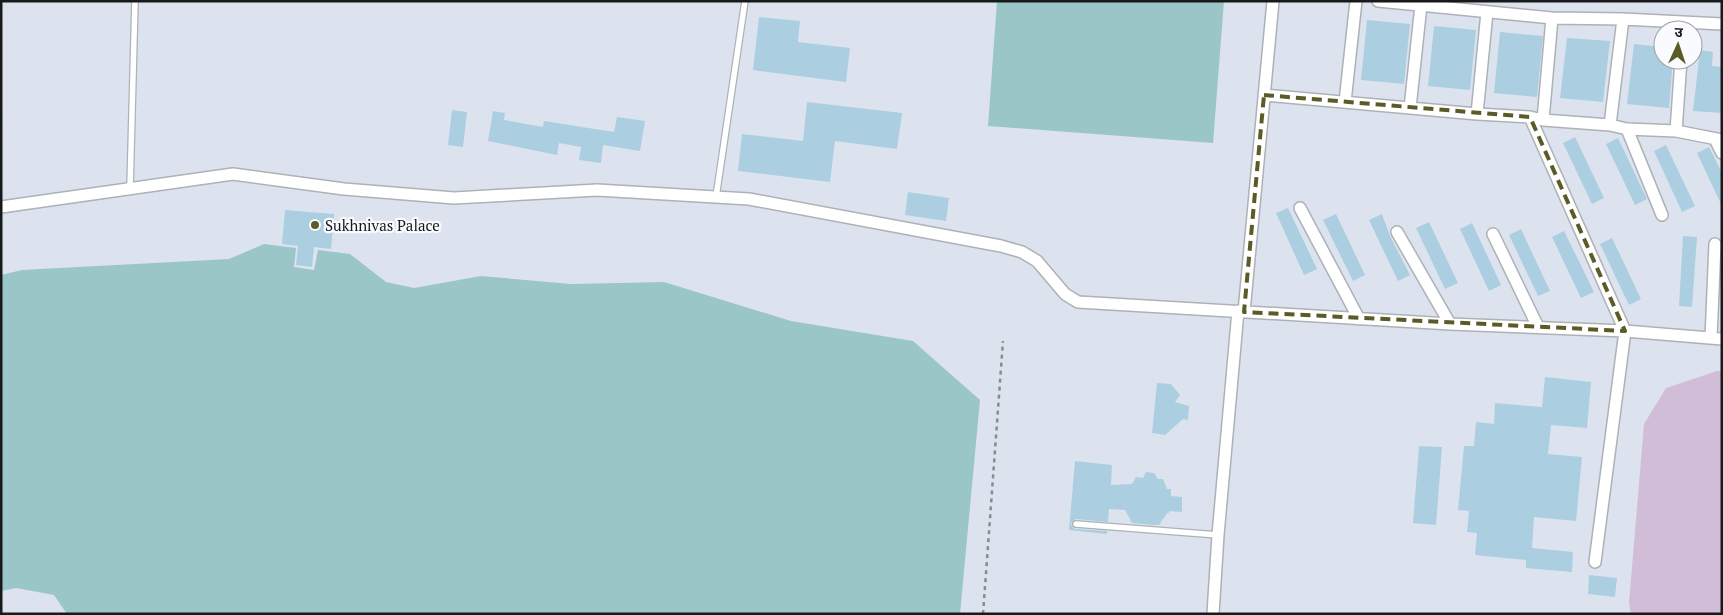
<svg xmlns="http://www.w3.org/2000/svg" width="1723" height="615" font-family="'PT Serif','Noto Sans Devanagari',serif">
<style>
.built{fill:#dce3ee;fill-rule:evenodd}
.green{fill:#d2bdd8}
.water{fill:#9ac6c8}
.building{fill:#abcfe1}
.lines{fill:none;stroke-linecap:round;stroke-linejoin:round}
.service-casing{stroke:#aeb1b5;stroke-width:8}
.minor-casing{stroke:#aeb1b5;stroke-width:14}
.path{stroke:#898b8e;stroke-width:2.5;stroke-dasharray:4 4;stroke-linecap:butt}
.service{stroke:#fff;stroke-width:5.5}
.minor{stroke:#fff;stroke-width:11}
.marked{fill:none;stroke:#5a5b27;stroke-width:4;stroke-dasharray:10 6;stroke-linejoin:round}
.poi-dot{fill:#5a5b27;stroke:#f9fbff;stroke-width:2}
.labels{text-anchor:middle;dominant-baseline:central;stroke-width:4.5;stroke-linejoin:round;paint-order:stroke}
.poi-label{font-size:15px;fill:#18191a;stroke:#f9fbff;text-anchor:start}
</style>
<rect width="100%" height="100%" fill="#ebeef2"/>
<!-- built -->
<path class="built" d="M3,1H1722V614H1ZM1663,30H1693V60H1663Z"/>
<!-- green -->
<path class="green" d="M1717,371H1722V614H1631L1629,603L1644,424L1666,388Z"/>
<!-- water -->
<path class="water" d="M997,1H1224L1213,143L988,126Z
M264,244L296,248L294,267L314,270L318,250L350,254L386,282L414,288L481,276L571,284L664,282L791,321L913,341L980,400L960,614H67L54,595L16,588L1,591V275L22,270L229,259Z"/>
<!-- building -->
<path class="building" d="M759,17L800,21L798,42L850,48L846,82L753,70Z
M1367,20L1410,24L1404,84L1361,80Z
M1434,26L1476,30L1470,90L1428,86Z
M1500,32L1543,36L1537,97L1494,93Z
M1567,38L1610,41L1603,102L1560,98Z
M1634,44L1663,47V60H1673L1669,108L1627,104Z
M1700,50L1713,52L1712,66L1722,67V113L1693,111Z
M807,102L902,113L897,149L835,141L830,182L738,171L742,134L803,141Z
M452,110L467,112L463,147L448,145Z
M493,111L505,113L504,120L543,127L544,121L614,132L617,117L645,121L640,151L603,145L601,163L579,160L581,147L559,143L557,155L488,141Z
M1575,137L1604,198L1592,204L1563,143Z
M1618,138L1647,199L1635,205L1606,144Z
M1666,145L1695,206L1682,212L1654,151Z
M1709,147L1722,173V206L1697,153Z
M908,192L949,198L946,221L905,215Z
M1288,208L1317,269L1304,275L1276,213Z
M285,210L334,214L331,249L314,247L312,267L296,265L298,246L282,244Z
M1336,214L1365,275L1353,281L1323,220Z
M1382,214L1390,236L1410,275L1398,281L1369,220Z
M1429,222L1458,283L1445,289L1416,228Z
M1472,223L1501,285L1489,291L1460,229Z
M1521,229L1550,291L1538,296L1509,235Z
M1564,231L1594,292L1581,298L1552,237Z
M1683,236L1697,237L1692,307L1679,306Z
M1612,238L1641,299L1629,305L1600,244Z
M1545,377L1591,382L1587,428L1551,425L1548,454L1582,457L1576,521L1534,517L1532,548L1573,552L1572,572L1526,568V560L1475,555L1477,533L1467,532L1469,511L1458,510L1464,446H1474L1476,422L1494,424L1495,403L1542,407Z
M1157,383L1171,384L1180,395L1175,402L1189,406L1188,420L1183,419L1165,435L1152,433Z
M1419,446L1442,447L1436,525L1413,523Z
M1075,461L1112,465L1111,485L1132,484L1136,477L1143,478L1146,472L1154,473L1158,479H1163L1167,489H1171V496L1182,497V512L1169,511V513H1167L1159,525H1152L1132,523L1125,510L1109,509L1108,522L1076,519L1071,523L1072,526L1075,529L1107,531V534L1069,530Z
M1589,575L1617,578L1615,597L1588,594Z"/>
<g class="lines">
<!-- service casing -->
<g class="service-casing">
<path id="service" d="M130,188L135,1
M716,197L745,1
M1076,524L1218,535"/>
</g>
<!-- minor casing -->
<g class="minor-casing">
<path id="minor" d="M1378,1L1552,18L1623,19L1722,24
M1264,95L1477,114L1530,117L1543,120L1610,125L1627,129L1676,131L1722,140
M1345,102L1356,1
M1410,108L1421,5
M1477,114L1487,12
M1530,117L1625,331L1595,562
M1543,120L1552,18
M1610,125L1623,19
M1627,129L1662,215
M1676,131L1681,60
M1715,139L1722,153
M1,207L233,174L344,189L454,198L597,190L749,199L1001,246L1022,252L1037,261L1065,294L1078,302L1450,324L1625,331L1722,339
M1300,208L1359,319
M1397,232L1450,324
M1493,234L1538,327
M1244,312L1273,1
M1711,338L1715,244
M1213,614L1218,535L1238,311"/>
</g>
<!-- path -->
<path class="path" d="M983,614L1003,341"/>
<!-- service -->
<use href="#service" class="service"/>
<!-- minor -->
<use href="#minor" class="minor"/>
</g>
<!-- marked area -->
<path class="marked" d="M1264,95L1530,117L1625,331L1244,312Z"/>
<!-- markers -->
<circle class="poi-dot" cx="315" cy="225" r="5"/>
<g class="labels">
<!-- poi labels -->
<g class="poi-label">
<text x="325" y="225">Sukhnivas Palace</text>
</g>
</g>
<!-- border -->
<rect width="1723" height="615" fill="none" stroke="#18191a" stroke-width="5"/>
<!-- north arrow -->
<g transform="translate(1678 45) rotate(3)"><circle r="24" fill="#f9fbff" stroke="#9fa1a3"/>
<path d="M0-4L9 19L0 12L-9 19Z" fill="#5a5b27"/>
<text y="-8" font-size="14" font-weight="bold" text-anchor="middle" fill="#18191a">उ</text>
</g>
</svg>
